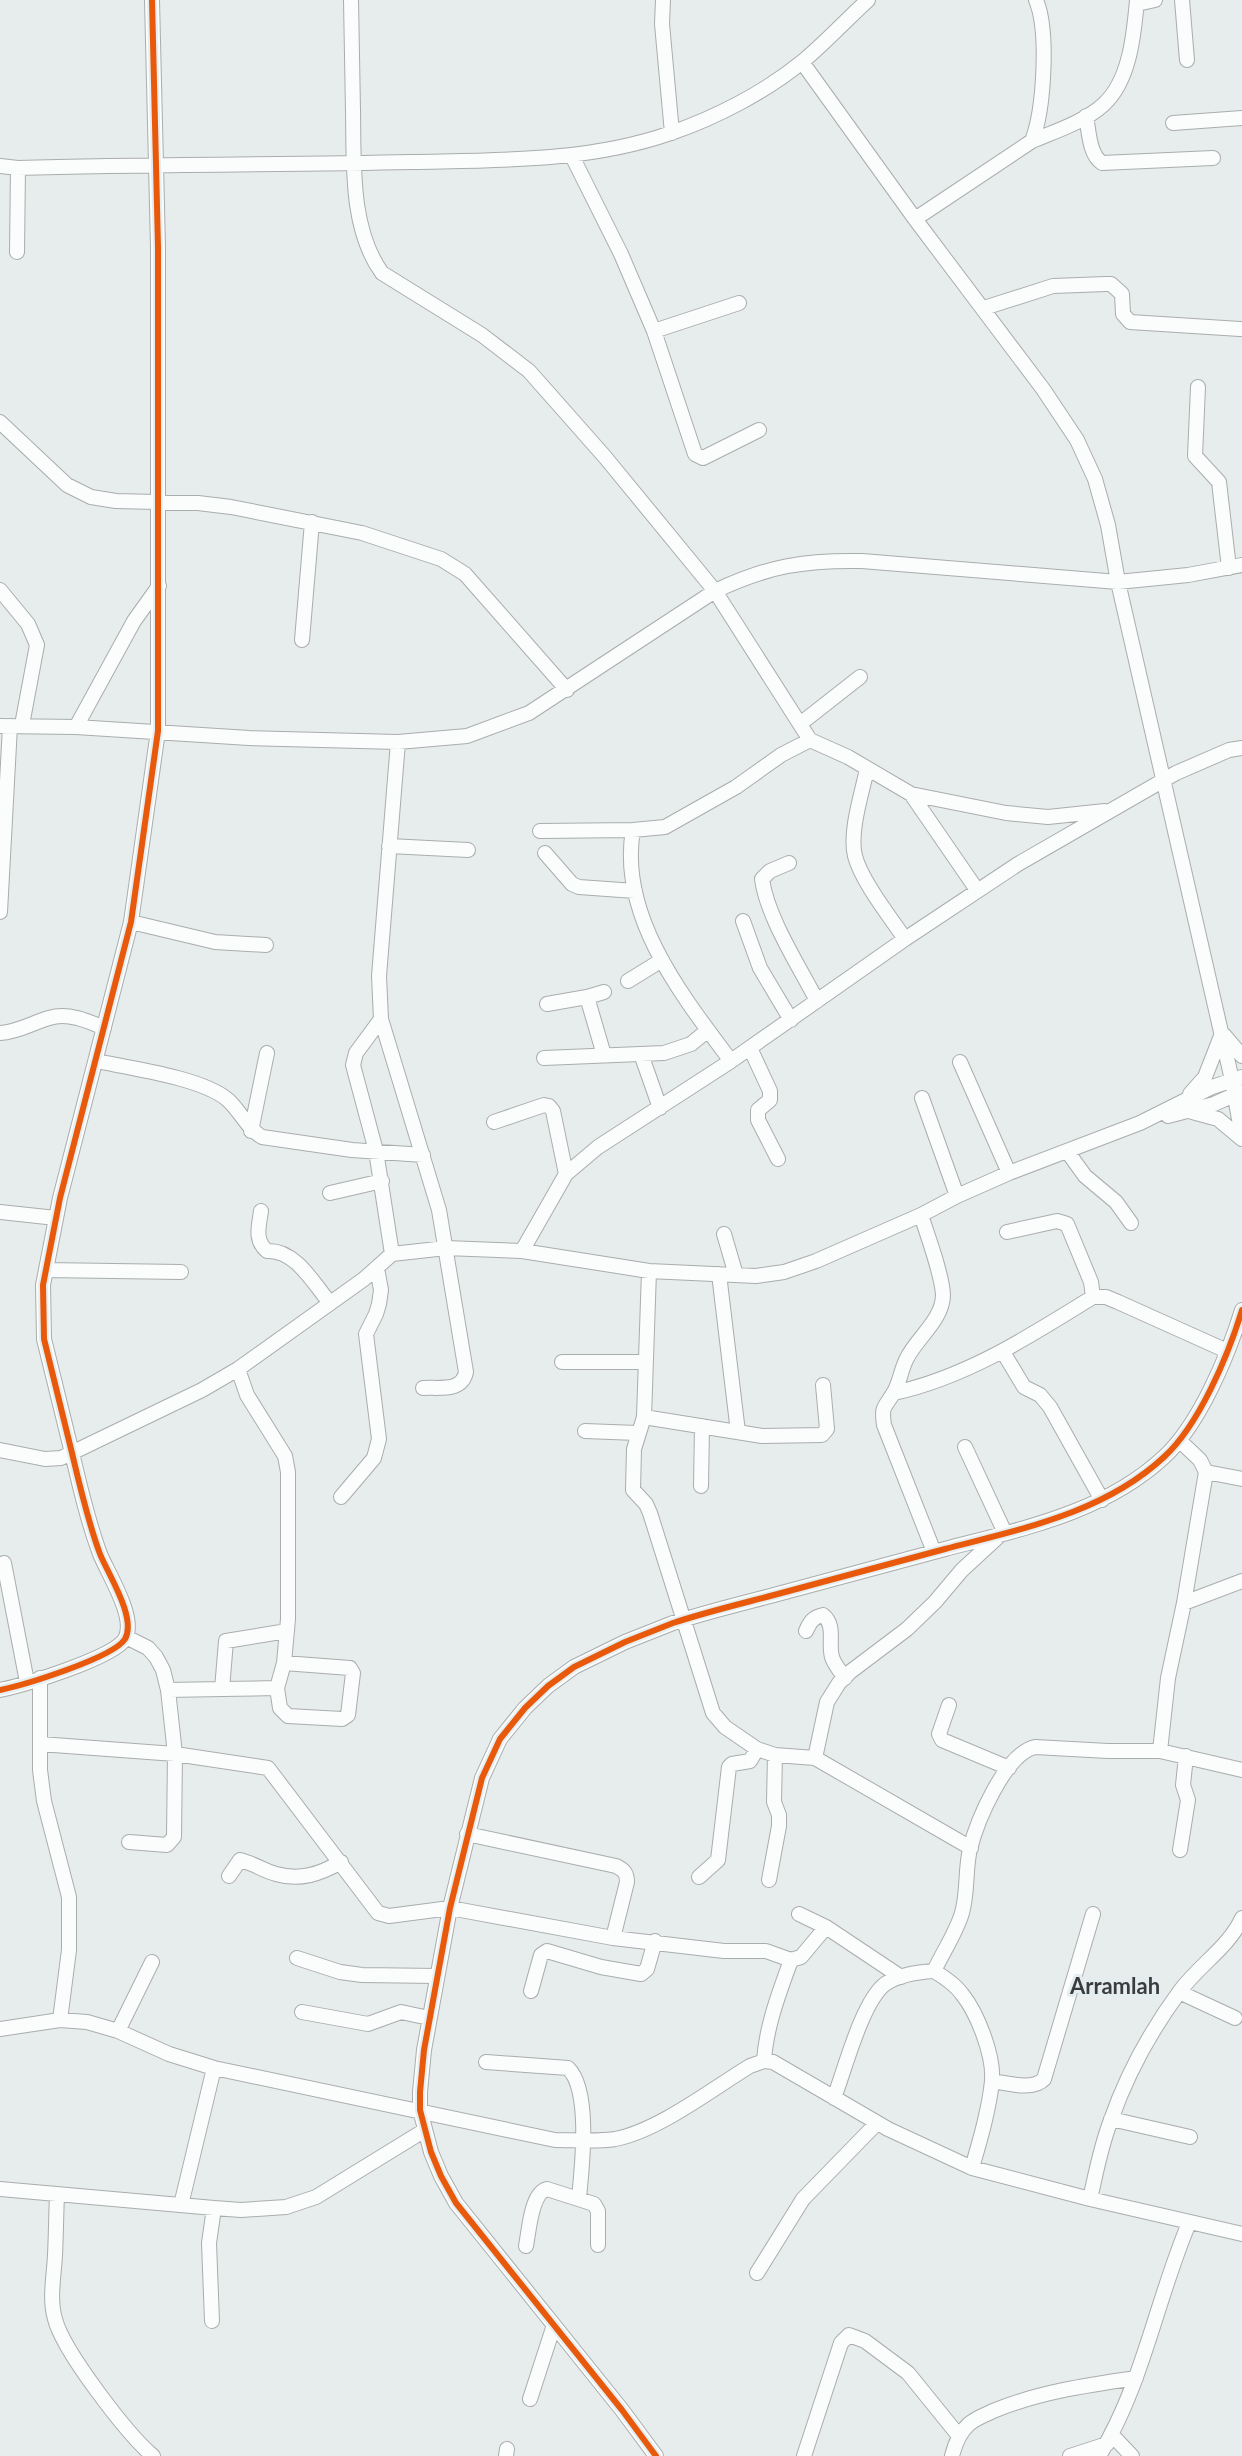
<svg xmlns="http://www.w3.org/2000/svg" width="1242" height="2456" font-family="Lato,sans-serif">
<style>
.lines{fill:none;stroke-linecap:round;stroke-linejoin:round}
.minor-casing{stroke:#a9adae;stroke-width:16}
.minor{stroke:#fbfcfc;stroke-width:14}
.cycleway-casing{stroke:#e4edef;stroke-width:10}
.cycleway{stroke:#e8590c;stroke-width:6}
.labels{text-anchor:middle;dominant-baseline:central;stroke-width:6;stroke-linejoin:round;paint-order:stroke}
.district-label{font-size:22px;font-weight:bold;fill:#3a3d3e;stroke:#e4edef}
</style>
<rect width="100%" height="100%" fill="#e7ecec"/>
<g class="lines">
<!-- minor casing -->
<g class="minor-casing">
<path id="minor" d="M351,0C352,37 352,74 353,111C354,164 350,229 382,273L482,335L529,371L605,457L715,591L810,740L848,757L911,794L977,890
M663,0L662,24L672,133
M1182,0L1187,60
M1137,4L1155,0
M802,62L915,219L1043,389L1077,440L1095,479L1108,525L1118,582L1232,1080L1242,1136
M1086,116C1089,131 1089,154 1102,163L1213,158
M1173,123L1242,118
M1032,141C1056,131 1084,122 1103,105C1130,81 1134,34 1137,0
M572,156L621,254L654,331L695,454L703,458L759,430
M0,166L18,168C149,164 280,165 412,162C499,160 588,162 671,133C717,117 765,92 802,62C825,43 846,20 868,0
M915,219L1032,141C1044,110 1049,31 1036,0
M17,252L18,168
M984,308L1053,286L1106,284H1111L1122,294L1123,314L1130,322L1240,329
M654,331L739,303
M1198,387L1195,456L1219,482L1229,568
M0,422L67,485L91,497L116,501L198,503L231,507L362,533L441,559L465,574L567,690
M0,590L28,624L37,645L22,725
M302,640L312,522
M800,724L860,677
M0,726L76,727L249,738L398,742L467,736L529,713L715,591C768,566 804,560 862,561L1118,582L1188,575L1242,565
M76,727L134,621L159,586
M398,742L379,976L381,1019L439,1210L466,1372C462,1392 440,1387 423,1388
M867,769C862,793 849,832 855,856C861,880 890,917 905,939
M911,794L1006,813L1048,817L1105,811
M633,830C618,916 683,997 731,1061
M540,831L633,830L665,827L736,787L781,755L810,740
M389,846L468,850
M545,853L572,884L579,887L635,891
M789,863L770,871L762,879C767,917 799,966 817,1001
M0,912L10,726
M743,921L760,968L791,1020
M131,922L215,942L266,945
M628,981L662,960
M587,997L604,992
M547,1004L587,997L604,1055
M381,1019L356,1053L353,1065L376,1151L392,1254
M0,1033C18,1032 32,1023 49,1018C68,1012 88,1021 104,1028
M1224,1035L1242,1056
M750,1048L770,1091V1100L758,1110V1120L778,1159
M641,1054L660,1108
M544,1058L664,1053L691,1044L708,1030
M96,1061C130,1068 203,1078 228,1100C241,1112 247,1128 262,1137L352,1150L423,1155
M960,1062L1009,1173
M1190,1094L1205,1077L1221,1036
M922,1098L957,1196
M1192,1112L1218,1119L1242,1139
M1168,1116L1214,1104L1241,1092
M494,1122L544,1105L549,1106L553,1111L566,1174
M251,1131L267,1053
M1067,1151L1085,1176L1116,1202L1131,1223
M330,1193L382,1181
M261,1211C259,1226 254,1240 267,1251C295,1249 314,1284 330,1303
M0,1212L56,1218
M921,1215C928,1237 942,1274 943,1295C943,1319 917,1338 907,1358C901,1369 900,1382 894,1392C885,1408 881,1405 884,1425L934,1552
M1007,1232L1057,1221L1067,1224L1091,1282L1093,1297
M724,1234L736,1275
M522,1251L566,1174L598,1147L731,1061L905,939L1018,864L1176,773L1229,750L1242,748
M46,1270L181,1272
M649,1271L644,1417L634,1449L633,1490L646,1504L650,1513L713,1713L725,1727L757,1749L775,1755L815,1758L971,1848
M719,1274L738,1432
M1003,1352L1024,1387L1040,1395L1050,1407L1102,1500
M562,1362H646
M238,1369L247,1395L285,1456L288,1472V1619L284,1663L277,1688L280,1708L288,1716L342,1719L348,1715L353,1673L350,1668L284,1663
M894,1393C967,1377 1030,1336 1093,1297H1106L1118,1302L1227,1351
M644,1417L762,1436L822,1435L827,1429L823,1385
M585,1431L637,1433
M965,1447L1005,1533
M0,1450L45,1459L61,1458L202,1390L238,1369L364,1279L392,1254L446,1248L522,1251L649,1271L756,1276L784,1272L816,1261L921,1215L957,1196L1009,1173L1140,1123L1212,1087L1242,1077
M1206,1472L1242,1479
M701,1486L702,1426
M341,1497L374,1458L379,1439L366,1334L376,1314L379,1304L381,1290L377,1268
M4,1563L27,1682
M1184,1603L1242,1581
M806,1631C810,1622 813,1617 823,1615C836,1625 828,1643 832,1657C834,1664 840,1671 845,1678
M126,1637L148,1648L156,1657L163,1670L168,1690L175,1754L174,1837L167,1845L129,1842
M40,1678V1770L44,1801L69,1897V1950L60,2020
M222,1689L277,1688
M0,1690C24,1685 113,1658 125,1639C137,1618 108,1574 100,1554C88,1522 80,1487 72,1453C63,1415 53,1377 44,1339L43,1285L60,1198L131,922L158,731V247L152,0
M168,1690L222,1689L226,1641L287,1631
M949,1705L939,1734L942,1740L1009,1768
M40,1744L175,1754L268,1768L378,1913L389,1916L450,1908L613,1938L724,1951H766L791,1960L801,1957L826,1927
M1160,1751L1168,1678L1184,1603L1206,1472L1200,1460L1180,1441
M815,1758L827,1702L839,1683L850,1672L907,1629L935,1602L962,1570L1000,1535
M467,1834L616,1866C624,1870 627,1873 627,1882L613,1938
M1180,1850L1188,1800L1183,1785L1186,1756
M229,1876L240,1860C253,1863 264,1871 276,1874C300,1881 320,1874 341,1862
M699,1877L718,1860L729,1767L732,1764L750,1761L757,1749
M769,1880L779,1826V1815L774,1802L775,1755
M799,1914L826,1927L901,1977
M297,1958L340,1972L362,1975L437,1976
M934,1971C943,1952 956,1933 962,1913C968,1892 965,1870 970,1849C977,1821 1005,1754 1035,1747L1108,1751H1160L1242,1770
M531,1991L541,1955L547,1951L601,1967L641,1974L647,1969L655,1941
M1179,1992L1235,2018
M302,2012L368,2024L401,2012L429,2018
M0,2029L60,2020L87,2022L118,2031L169,2054L214,2068L555,2140C575,2140 596,2142 615,2139C658,2131 712,2089 750,2066L764,2061L773,2062L888,2129L972,2168L1090,2199L1242,2234
M118,2031L152,1962
M764,2061C766,2027 779,1993 791,1960
M486,2062L568,2068C591,2090 582,2167 579,2198
M992,2081C1006,2083 1033,2091 1044,2079L1093,1914
M834,2098C845,2069 862,2002 885,1984C898,1975 918,1972 934,1971C944,1977 955,1984 962,1994C978,2014 994,2056 992,2081C989,2110 980,2140 972,2168
M1111,2119L1190,2137
M0,2189L214,2208L241,2210L286,2207L316,2197L425,2130
M57,2196C56,2216 56,2236 55,2255C54,2276 49,2299 55,2319C63,2351 128,2435 153,2456
M1090,2199C1096,2173 1101,2145 1111,2120C1127,2074 1152,2029 1180,1991C1199,1965 1229,1947 1242,1918
M181,2205L214,2068
M526,2246C529,2231 531,2193 547,2189L594,2204L598,2211V2245
M757,2273L803,2199L877,2123
M212,2321L209,2243L214,2208
M530,2399L554,2325
M1112,2435L1132,2456
M506,2456L507,2449
M656,2456L622,2410L456,2203L441,2176L431,2152L420,2110V2092L424,2050L450,1908L482,1778L500,1739L525,1708L548,1686L574,1667L625,1642L673,1623C706,1612 740,1604 774,1595C831,1580 888,1564 945,1549C1021,1529 1104,1513 1164,1457C1199,1425 1228,1356 1242,1310
M804,2456L841,2343L849,2335L865,2341L908,2373L959,2436
M952,2456C955,2444 960,2432 969,2424C976,2418 985,2415 993,2411C1039,2392 1088,2385 1136,2378
M1070,2456L1107,2444
M1099,2456C1143,2384 1156,2301 1189,2223"/>
</g>
<!-- minor -->
<use href="#minor" class="minor"/>
<!-- cycleway casing -->
<g class="cycleway-casing">
<path id="cycleway" d="M0,1690C24,1685 113,1658 125,1639C137,1618 108,1574 100,1554C88,1522 80,1487 72,1453C63,1415 53,1377 44,1339L43,1285L60,1198L131,922L158,731V247L152,0
M656,2456L622,2410L456,2203L441,2176L431,2152L420,2110V2092L424,2050L450,1908L482,1778L500,1739L525,1708L548,1686L574,1667L625,1642L673,1623C706,1612 740,1604 774,1595C831,1580 888,1564 945,1549C1021,1529 1104,1513 1164,1457C1199,1425 1228,1356 1242,1310"/>
</g>
<!-- cycleway -->
<use href="#cycleway" class="cycleway"/>
</g>
<g class="labels">
<!-- district labels -->
<g class="district-label">
<text x="1115" y="1985">Arramlah</text>
</g>
</g>
</svg>
